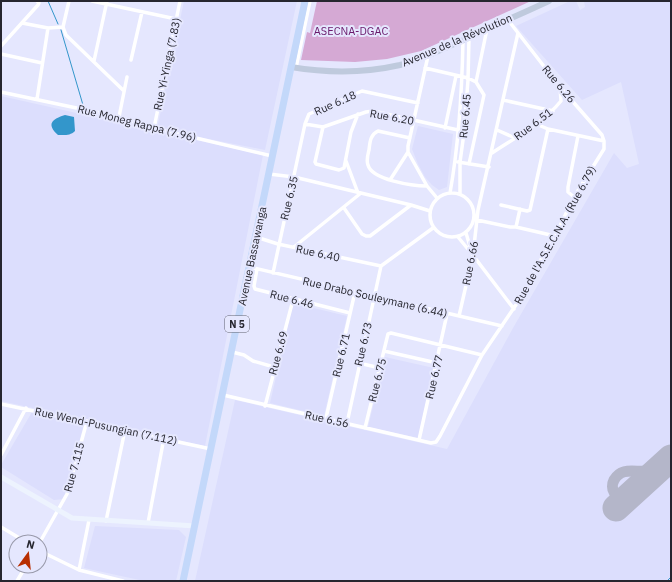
<svg xmlns="http://www.w3.org/2000/svg" width="672" height="582" font-family="'IBM Plex Sans',sans-serif">
<style>
.built{fill:#dcdefd}
.green{fill:#d5a9d4}
.water{fill:#3396cb}
.lines{fill:none;stroke-linecap:round;stroke-linejoin:round}
.stream{stroke:#3396cb;stroke-width:1}
.taxiway{stroke:#b4b6c9;stroke-width:11}
.runway{stroke:#b4b6c9;stroke-width:27}
.street{stroke:#fff;stroke-width:3.5}
.secondary{stroke:#edf3fe;stroke-width:5}
.primary{stroke:#bfcadd;stroke-width:6}
.highway{stroke:#c3d8fa;stroke-width:7}
.labels{text-anchor:middle;dominant-baseline:central;stroke-width:4;stroke-linejoin:round;paint-order:stroke}
.shield{fill:#e5e7fe;stroke:#5f606d;stroke-width:1}
.shield-label{font-size:10px;font-weight:bold;fill:#26262f}
.park-label{font-size:11px;fill:#69186a;stroke:#e5e7fe}
.street-label{font-size:11px;fill:#26262f;stroke:#e5e7fe}
</style>
<rect width="100%" height="100%" fill="#e5e7fe"/>
<!-- built -->
<path class="built" d="M184,1H297L265,150L157,129Z
M570,1H576L580,10L585,7L584,1H671V581H195L235,400L447,449L513,328L614,153L627,168L639,164L621,82L582,100L516,26Z
M1,96L263,155L205,446L1,401Z
M418,126L453,134L447,187L439,190L432,185L425,177L418,164L412,149Z
M293,303L347,316L324,416L270,403Z
M385,357L434,368L418,438L368,427Z
M32,412L84,424L64,499L54,500L1,467V465Z
M95,526L179,530L186,537L176,581H144L84,568Z"/>
<!-- green -->
<path class="green" d="M317,1H531L421,51L387,59L355,62L301,60L307,32L310,33Z"/>
<!-- water -->
<path class="water" d="M65,115L74,117L75,131C70,136 64,135 58,135C46,124 52,119 65,115Z"/>
<g class="lines">
<!-- stream -->
<path class="stream" d="M48,1L58,24
M61,30L83,105
M667,581L671,577"/>
<!-- taxiway -->
<path class="taxiway" d="M646,481C646,484 646,487 644,490C639,501 620,505 614,492C612,489 612,484 614,480C622,466 636,473 648,471C654,470 659,467 665,464"/>
<!-- runway -->
<path class="runway" d="M616,508L671,458"/>
<!-- street -->
<path class="street" d="M69,1L63,27L66,35L124,91
M92,1L176,19
M22,23L48,28L63,27
M1,46L38,5L39,3L37,1
M1,54L42,63
M428,56L408,146V152L427,186L437,198
M131,60L142,12
M94,61L107,1
M296,68L310,1
M425,68L468,78L476,82L484,95L469,164
M476,82L487,29
M1,92L119,117L154,128L272,156
M37,99L48,28
M503,100L553,111
M119,117L127,77
M305,124L323,127L366,112L373,111L458,130
M536,124L548,129L604,141
M323,127L315,162L316,164L339,170L344,168L351,132L358,114
M154,128L180,1
M445,128L456,76
M497,130L515,138
M410,138L378,131C370,135 370,142 369,150C368,154 366,160 368,165C372,180 413,186 427,186
M492,153C516,137 543,123 561,101L560,87
M346,161L358,193
M458,162L489,167
M269,174L294,177L411,205L430,211
M390,180L408,152
M430 215a22 22 0 1 1 44 0a22 22 0 1 1-44 0Z
M450,193C459,143 462,91 463,40
M460,194V162L464,133L468,80L469,38
M574,197L568,192V187L578,136
M501,205L527,211L530,210L548,129
M344,208L362,234L366,236H370L411,205
M477,220L510,227H516L555,236
M516,227L520,209
M466,233L472,253
M256,237L278,244L381,266
M458,237L472,254L514,309
M294,247L361,193
M381,266L433,228
M250,267L502,326
M257,269L254,286L255,289L350,313
M273,273L305,124L309,114L362,91L418,103
M459,316L473,255L478,210L518,33
M384,351L437,363
M232,352L244,355L253,361L274,367
M359,363L380,368
M223,395L431,443L436,442L440,436L482,355L530,284L536,268L555,236L574,197L604,149V141L602,135L560,87L508,20
M1,404L211,449
M265,406L293,300
M326,418L355,292
M347,423L381,266
M365,428L388,334L391,333L482,355
M419,440L447,314
M1,455L26,408
M106,521L125,430
M148,523L164,438
M1,527L26,542
M40,542L67,494L87,421
M40,551L79,570L123,581
M79,570L89,520
M17,581L26,566"/>
<!-- secondary -->
<path class="secondary" d="M1,477L72,518L195,526"/>
<!-- primary -->
<path class="primary" d="M291,67C327,73 365,73 400,65C423,59 444,48 466,39C493,26 521,14 549,1"/>
<!-- highway -->
<path class="highway" d="M183,581L305,1"/>
</g>
<g class="labels">
<!-- shield labels -->
<rect class="shield" x="225" y="316" width="24" height="16" rx="3"/>
<g class="shield-label">
<text x="237" y="324">N 5</text>
</g>
<!-- park labels -->
<g class="park-label">
<text x="351" y="31">ASECNA-DGAC</text>
</g>
<!-- street labels -->
<g class="street-label">
<text transform="translate(457 40) rotate(-23)">Avenue de la Révolution</text>
<text transform="translate(167 64) rotate(-78)">Rue Yi-Yinga (7.83)</text>
<text transform="translate(559 84) rotate(50)">Rue 6.26</text>
<text transform="translate(335 103) rotate(-24)">Rue 6.18</text>
<text transform="translate(465 116) rotate(-85)">Rue 6.45</text>
<text transform="translate(392 117) rotate(10)">Rue 6.20</text>
<text transform="translate(137 123) rotate(14)">Rue Moneg Rappa (7.96)</text>
<text transform="translate(533 124) rotate(-37)">Rue 6.51</text>
<text transform="translate(289 198) rotate(-77)">Rue 6.35</text>
<text transform="translate(555 235) rotate(-61)">Rue de l'A.S.E.C.N.A. (Rue 6.79)</text>
<text transform="translate(318 253) rotate(12)">Rue 6.40</text>
<text transform="translate(252 256) rotate(-78)">Avenue Bassawanga</text>
<text transform="translate(470 263) rotate(-79)">Rue 6.66</text>
<text transform="translate(375 297) rotate(13)">Rue Drabo Souleymane (6.44)</text>
<text transform="translate(292 299) rotate(14)">Rue 6.46</text>
<text transform="translate(363 344) rotate(-77)">Rue 6.73</text>
<text transform="translate(278 353) rotate(-75)">Rue 6.69</text>
<text transform="translate(341 355) rotate(-77)">Rue 6.71</text>
<text transform="translate(434 377) rotate(-77)">Rue 6.77</text>
<text transform="translate(377 380) rotate(-76)">Rue 6.75</text>
<text transform="translate(327 419) rotate(12)">Rue 6.56</text>
<text transform="translate(106 426) rotate(12)">Rue Wend-Pusungian (7.112)</text>
<text transform="translate(74 467) rotate(-75)">Rue 7.115</text>
</g>
</g>
<!-- border -->
<rect width="672" height="582" fill="none" stroke="#26262f" stroke-width="4"/>
<!-- north arrow -->
<g transform="translate(28 554) rotate(15)"><circle r="19" fill="#e5e7fe" stroke="#999aab"/>
<path d="M0-3L7 15L0 10L-7 15Z" fill="#b82f02"/>
<text y="-6" font-size="11" font-weight="bold" text-anchor="middle" fill="#26262f">N</text>
</g>
</svg>
